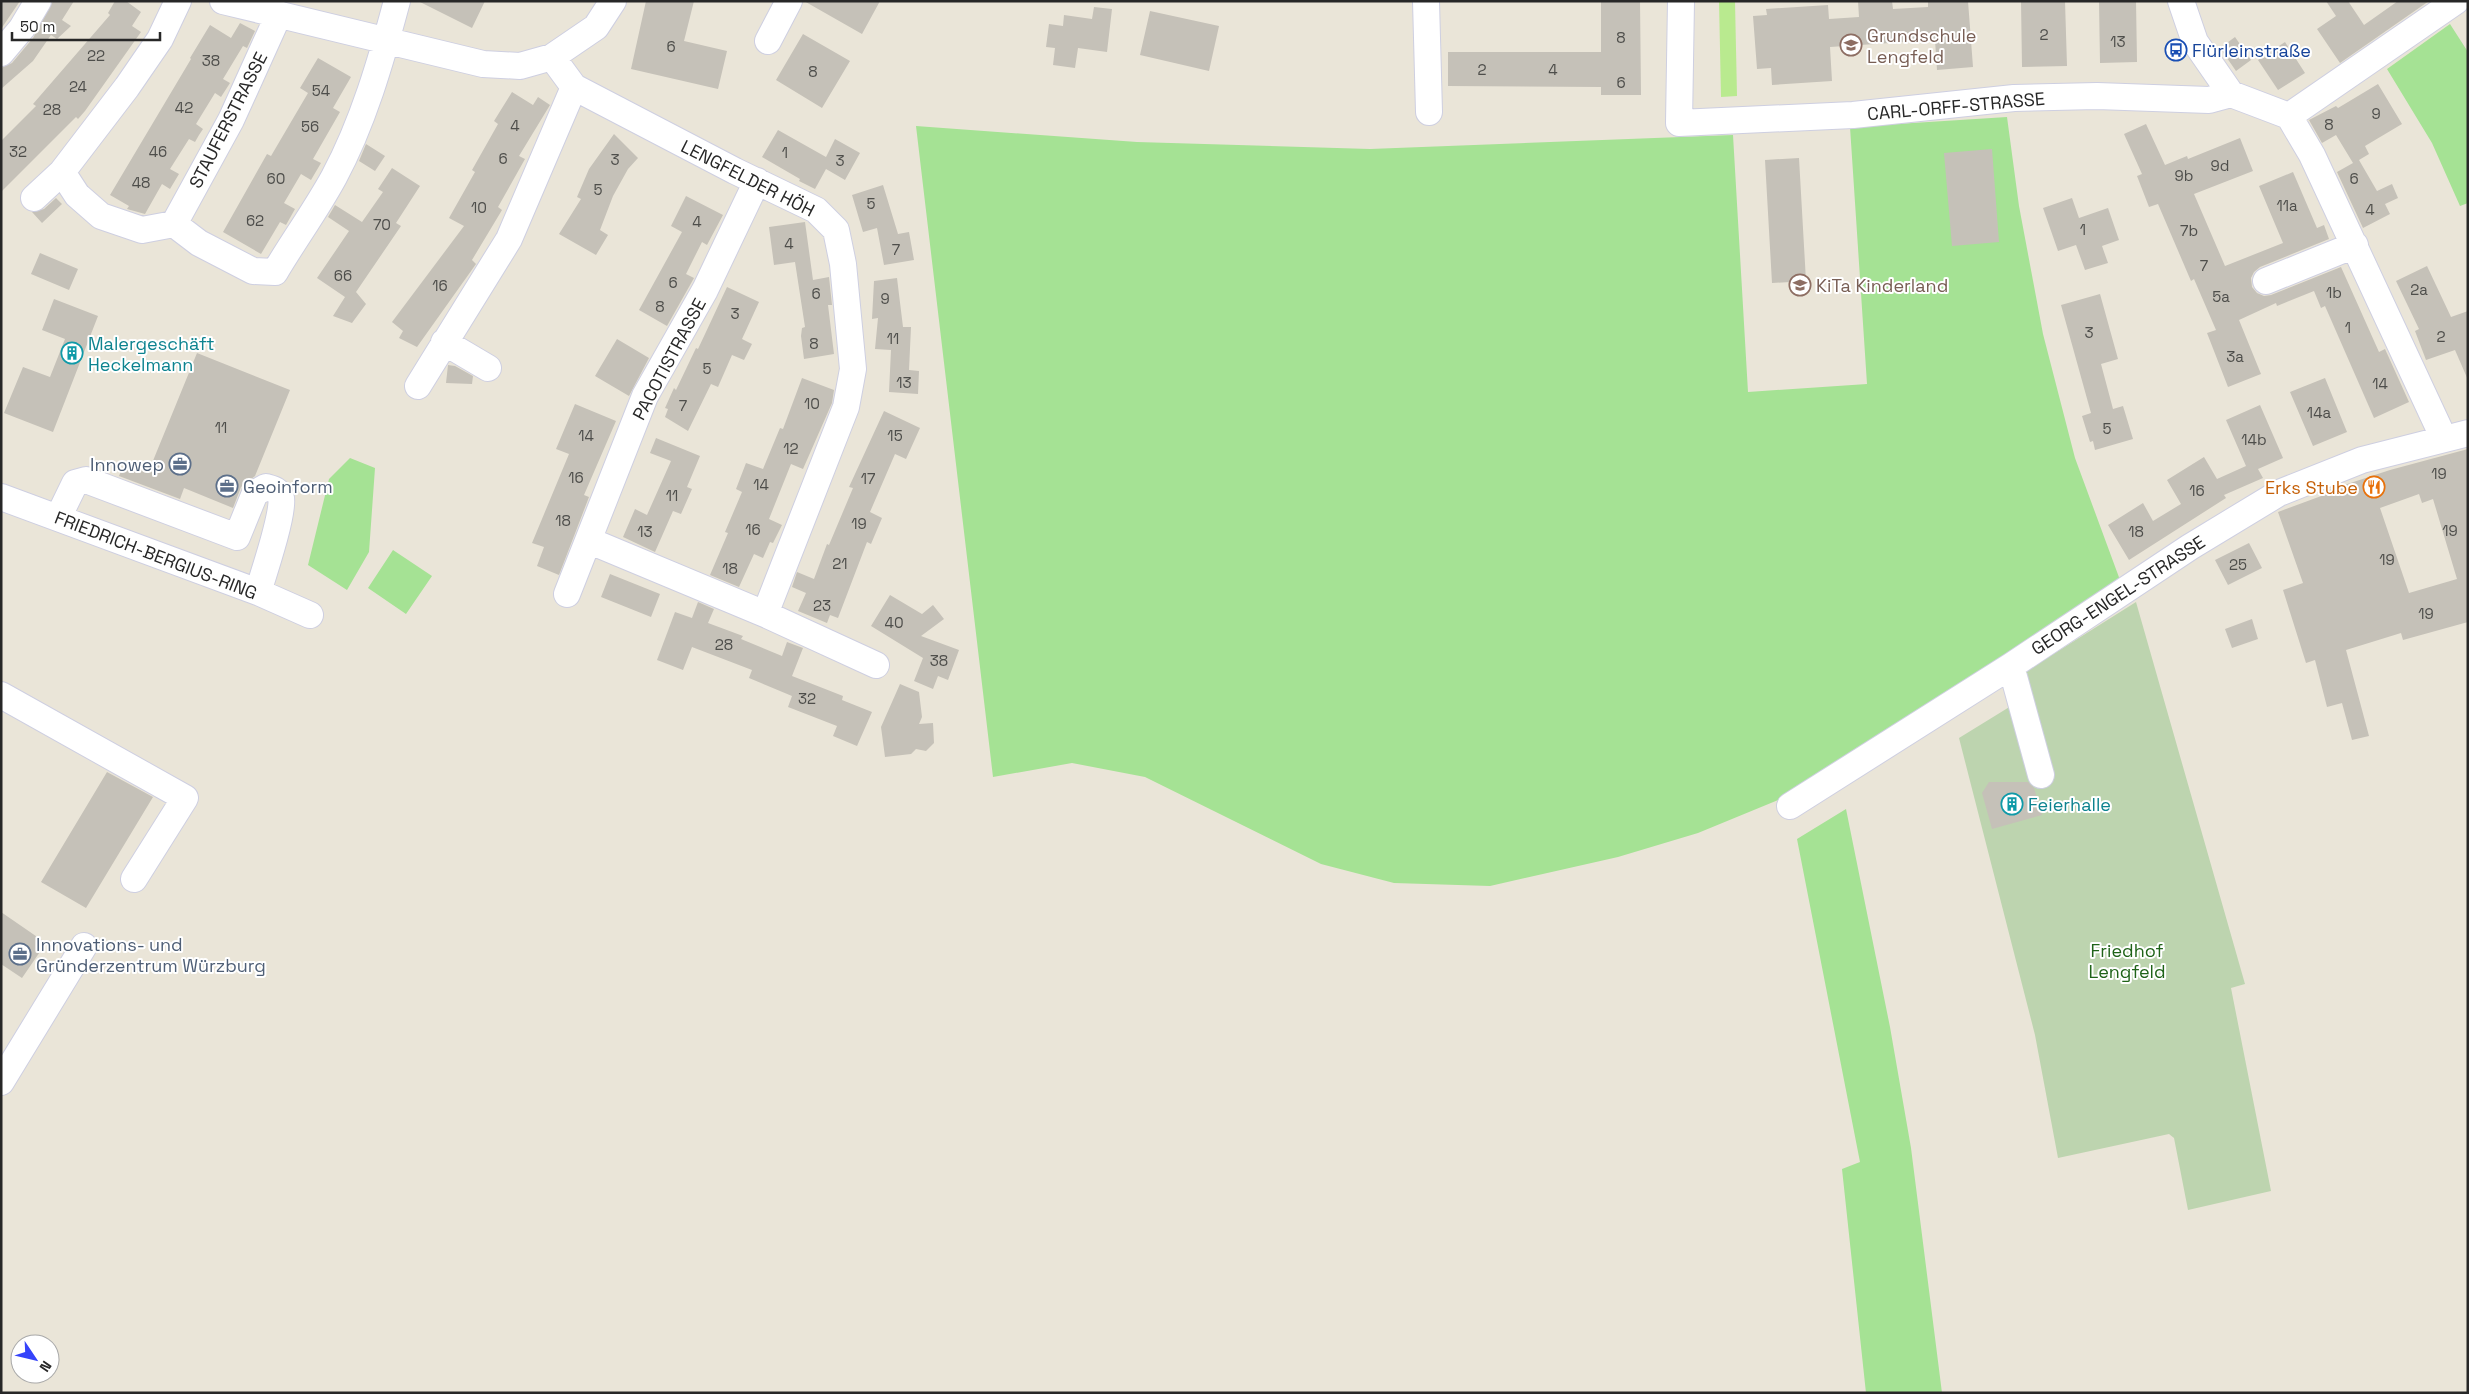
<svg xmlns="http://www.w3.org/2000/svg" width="2469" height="1394" font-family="'Space Grotesk',sans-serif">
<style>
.green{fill:#a5e294}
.cemetery{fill:#bdd4af}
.pitch{fill:#b9ea8f}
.building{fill:#c5c1b8;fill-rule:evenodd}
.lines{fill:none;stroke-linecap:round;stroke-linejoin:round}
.minor-casing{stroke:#cecfe1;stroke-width:28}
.minor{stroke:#fff;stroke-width:26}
.labels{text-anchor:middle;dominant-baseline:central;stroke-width:4;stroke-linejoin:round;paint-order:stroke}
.number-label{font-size:15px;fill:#4e4e4b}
.education-label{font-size:18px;fill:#785e54;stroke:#fff;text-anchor:start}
.transit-label{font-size:18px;fill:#164399;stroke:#fff;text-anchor:start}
.street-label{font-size:18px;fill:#272727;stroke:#fff}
.culture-label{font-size:18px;fill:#0d838f;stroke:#fff;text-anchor:start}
.service-label{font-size:18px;fill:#4e5e75;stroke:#fff;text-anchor:start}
.food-label{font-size:18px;fill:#c56008;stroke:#fff;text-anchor:end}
.park-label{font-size:18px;fill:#1f6318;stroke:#fff}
</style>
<rect width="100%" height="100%" fill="#eae5d8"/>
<!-- green -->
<path class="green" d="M2450,24L2468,52V203L2460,206L2432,143L2387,69Z
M2007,117L2019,206L2043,334L2075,458L2120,580L1790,795L1698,833L1618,857L1490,886L1394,883L1321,864L1145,777L1072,763L993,777L916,126L1137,142L1370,149L1733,135L1748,392L1867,384L1850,127Z
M350,458L375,468L369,552L347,590L308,565L329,479Z
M393,550L432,576L406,614L368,588Z
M1846,809L1890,1027L1911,1148L1942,1393H1866L1842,1169L1860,1162L1797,839Z"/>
<!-- cemetery -->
<path class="cemetery" d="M2136,602L2245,984L2231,988L2271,1191L2188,1210L2174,1138L2169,1134L2058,1158L2035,1035L1959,738L2024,698L2020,675Z"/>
<!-- pitch -->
<path class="pitch" d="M1719,1H1735L1737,96L1721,97Z"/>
<!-- building -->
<path class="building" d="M1,1H20L1,29Z
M53,1H74L62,20L71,26L57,39L51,35L33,61L1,89V68L12,63L33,38Z
M115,1H126L141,12L132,26L141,32L85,111L78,119L76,117L1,192V141L36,106L33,104L110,15L108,13Z
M418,1H485L472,28Z
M646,1H694L684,41L727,51L718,89L631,69Z
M804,1H880L862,34Z
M1601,1H1640L1641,95H1601V87L1448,86V52H1601Z
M1858,1H1892L1893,9L1928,7V1H1968L1973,67L1937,70L1935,40L1830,47L1832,81L1772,85L1771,68L1757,69L1753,16L1767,15L1766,9L1828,5L1829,19L1859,17Z
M2021,1H2065L2067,66L2022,67Z
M2099,1H2136L2137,62L2100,63Z
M2326,1H2348L2364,25L2398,1H2429L2340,63L2317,29L2336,16Z
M1094,7L1112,9L1107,52L1078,48L1075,68L1053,65L1055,48L1046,47L1049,24L1063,26L1064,15L1092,19Z
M1150,11L1219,26L1209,71L1140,55Z
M240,23L255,31L247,48L243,46L223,79L230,83L221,97L215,93L196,124L203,129L199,135L195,142L189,139L170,169L179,174L170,189L162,184L145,214L127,209L129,206L110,195L191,59L190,58L210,25L231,38Z
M803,34L850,61L822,108L776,80Z
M2235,37L2251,60L2236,71L2220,48Z
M2285,42L2305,73L2278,90L2258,60Z
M318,58L351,77L333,108L340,112L313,159L321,163L311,180L301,174L284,203L295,209L286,225L280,222L261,254L223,232L267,154L271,156L308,93L300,88Z
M2378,84L2402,124L2365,146L2369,154L2359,160L2377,191L2392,184L2398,198L2385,204L2390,214L2363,228L2337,172L2353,163L2336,135L2322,143L2309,120L2336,106L2338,108Z
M512,92L533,105L538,97L550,105L519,156L525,159L498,207L502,210L472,260L476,264L417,347L399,338L403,331L392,322L464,226L449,218L475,172L472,170L498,124L494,121Z
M2146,124L2165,165L2187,156L2188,159L2240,138L2253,171L2194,194L2225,266L2283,243L2259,186L2293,172L2317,228L2324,225L2329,239L2260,267L2254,272L2251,278L2252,287L2257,293L2264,296L2271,295L2341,267L2379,352L2385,349L2409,402L2374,418L2325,306L2321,308L2314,291L2277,306L2276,303L2239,320L2261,374L2228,387L2207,333L2216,330L2194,279L2191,281L2158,204L2149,207L2137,176L2142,174L2124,134Z
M778,130L826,157L835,139L860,153L845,180L826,169L815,189L799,181L800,179L762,157Z
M614,134L638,158L628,169L613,196L600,230L608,235L596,255L559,234L581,199L577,197L589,169Z
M366,144L385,156L375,171L359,161Z
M1992,149L1999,242L1952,246L1944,153Z
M1799,158L1806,281L1772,283L1765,160Z
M392,168L420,186L396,223L401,226L356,292L366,304L352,323L333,316L345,297L317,278L349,231L328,217L335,205L362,222L383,192L378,189Z
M883,185L898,234L909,232L914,260L884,265L877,228L863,232L852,195Z
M686,196L723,215L707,245L702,242L686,274L694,278L667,326L639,310L682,232L671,226Z
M56,198L62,204L42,223L32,212L44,209Z
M2072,198L2079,218L2108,208L2119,240L2102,246L2108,263L2085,270L2076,245L2058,251L2043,208Z
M805,222L813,280L829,277L832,305H828L834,354L804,359L801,336L802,328L805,327L795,262L774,265L769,227Z
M40,253L78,269L69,290L31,274Z
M2427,266L2451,317L2468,311V380L2455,350L2426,360L2415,331L2419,329L2396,281Z
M897,278L903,327H911L909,370L919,371L918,394L889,392L891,350L875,349L878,318L872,319L874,281Z
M727,287L759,302L742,339L752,344L744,360L732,355L718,387L711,384L688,431L665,417L668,409L665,408L674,388L676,390L696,348L698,349Z
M2100,294L2118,359L2101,364L2113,409L2123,406L2133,439L2095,450L2093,441L2090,442L2082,416L2091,413L2061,305Z
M54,299L98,316L53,432L4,413L23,367L50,377L65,339L42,330Z
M617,339L649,358L629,396L595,376Z
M197,353L290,390L255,476L241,487L233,508L184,488L180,499L119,476L124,464L148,473Z
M448,365L455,366L473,376L472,384L446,383Z
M802,378L834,390L832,403L803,469L791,464L769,519L782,525L773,543L770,542L763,558L754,554L739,587L710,575L728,533L725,532L742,492L736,489L746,463L763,469L780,428L783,429Z
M2325,378L2347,432L2313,446L2290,392Z
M575,404L616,421L584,495L589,497L559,575L537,566L544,547L532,543L569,454L556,449Z
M2260,405L2283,458L2258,469L2263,478L2224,495L2226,498L2129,560L2108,525L2143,503L2153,521L2181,504L2167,480L2204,457L2217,479L2246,466L2226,420Z
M884,411L920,428L906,459L895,454L870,512L882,518L871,544L867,542L838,618L830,615L827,623L798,611L806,593L792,587L797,572L814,579L827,544L829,545L853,488L849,487Z
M656,438L700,456L687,487L692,489L681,514L673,511L655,552L623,537L635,509L647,515L671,461L650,453Z
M2468,449V622L2403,640L2401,633L2346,650L2369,736L2352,740L2342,703L2327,707L2315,660L2306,663L2283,590L2303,583L2278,512L2324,495L2323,492L2390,470ZM2419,494L2422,503L2433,499L2457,579L2409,593L2380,508Z
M2249,543L2262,568L2228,585L2215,560Z
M610,574L660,594L651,617L601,597Z
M890,595L922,614L933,605L944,619L921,636L959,650L948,680L938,676L933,689L914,681L923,658L871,626Z
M698,602L714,609L708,623L743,636L741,639L782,656L787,642L803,648L792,676L843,696L842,700L872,712L857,746L833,736L837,726L788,707L792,696L749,678L752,670L692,647L683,670L657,660L675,612L692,618Z
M2252,619L2258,639L2232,648L2225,629Z
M900,684L919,692L922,717L919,724L933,723L934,743L926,751L916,749L911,754L885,757L881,727Z
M107,772L153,797L86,908L41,882Z
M1989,782H2028L2034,788L2042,815L1992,829L1982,793Z
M1,912L46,943L22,978L1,964Z"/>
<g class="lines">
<!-- minor casing -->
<g class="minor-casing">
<path id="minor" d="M223,1L483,64L520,66L552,57L596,27L613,1
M1426,1L1429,112
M1681,1L1679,123L1853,115L2014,98L2097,96L2209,100L2231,94
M2181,1L2195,42L2231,94L2289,116L2312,155L2444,439
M279,14L231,120L174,224L199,243L253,271L275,272C294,240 316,210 334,177C363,123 381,61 397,1
M768,41L789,1
M1,53L22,28L38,1
M552,57L574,87L735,171L816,210L836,230L843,264L853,369L846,407L765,614
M2289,116L2456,1
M34,198L62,172
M174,224L142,230L101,216L77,195L62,172L127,87L160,39L178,1
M2266,281L2355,245
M444,342L488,368
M418,386L509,239L574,87
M1,497L258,592L310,615
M58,518L75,483L86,480L237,537L255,493L266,487C273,489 279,490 281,498C285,509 263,576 258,592
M590,541L765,614L876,665
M567,594L645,396L705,290L757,181
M2011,666L2041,775
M1,695L185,798L134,879
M1790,806L2011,666L2190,547L2279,493L2362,460L2468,433
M1,1082L84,946"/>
</g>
<!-- minor -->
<use href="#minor" class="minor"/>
</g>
<!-- icons -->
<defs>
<g id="school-ring" transform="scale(1.125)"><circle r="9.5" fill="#fff" stroke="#8d6e63" stroke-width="1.5"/><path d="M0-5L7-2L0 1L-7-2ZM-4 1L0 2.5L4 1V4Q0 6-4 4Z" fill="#8d6e63"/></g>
<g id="bus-ring" transform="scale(1.125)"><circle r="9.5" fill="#fff" stroke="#1a4fb4" stroke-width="1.5"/><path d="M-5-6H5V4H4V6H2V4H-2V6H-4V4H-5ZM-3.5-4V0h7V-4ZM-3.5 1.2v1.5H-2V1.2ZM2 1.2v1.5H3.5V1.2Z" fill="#1a4fb4"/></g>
<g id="building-ring" transform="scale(1.125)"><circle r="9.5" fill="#fff" stroke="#0f9aa8" stroke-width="1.5"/><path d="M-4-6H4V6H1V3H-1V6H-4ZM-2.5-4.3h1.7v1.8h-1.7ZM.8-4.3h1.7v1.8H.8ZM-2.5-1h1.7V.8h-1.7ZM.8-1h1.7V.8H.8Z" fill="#0f9aa8"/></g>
<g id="office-ring" transform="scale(1.125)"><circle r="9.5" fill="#fff" stroke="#5c6f8a" stroke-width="1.5"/><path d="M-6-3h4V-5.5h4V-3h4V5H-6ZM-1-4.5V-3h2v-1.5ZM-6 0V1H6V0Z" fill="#5c6f8a"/></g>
<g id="restaurant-ring" transform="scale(1.125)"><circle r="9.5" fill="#fff" stroke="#e8710a" stroke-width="1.5"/><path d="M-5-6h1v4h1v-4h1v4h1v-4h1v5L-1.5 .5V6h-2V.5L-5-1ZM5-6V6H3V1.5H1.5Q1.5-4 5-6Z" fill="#e8710a"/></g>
</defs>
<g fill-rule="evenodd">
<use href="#school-ring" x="1851" y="45"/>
<use href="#bus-ring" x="2176" y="50"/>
<use href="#school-ring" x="1800" y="285"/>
<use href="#building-ring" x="72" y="353"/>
<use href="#office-ring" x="180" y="464"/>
<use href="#office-ring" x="227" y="486"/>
<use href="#restaurant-ring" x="2374" y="487"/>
<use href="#building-ring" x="2012" y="804"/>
<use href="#office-ring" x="20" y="954"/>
</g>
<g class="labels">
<!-- number labels -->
<g class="number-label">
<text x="2044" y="34">2</text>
<text x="1621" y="37">8</text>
<text x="2118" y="41">13</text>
<text x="671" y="46">6</text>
<text x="96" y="55">22</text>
<text x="211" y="60">38</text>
<text x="1482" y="69">2</text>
<text x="1553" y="69">4</text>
<text x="813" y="71">8</text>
<text x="1621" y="82">6</text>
<text x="78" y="86">24</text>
<text x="321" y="90">54</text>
<text x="184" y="107">42</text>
<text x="52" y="109">28</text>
<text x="2376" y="113">9</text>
<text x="2329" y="124">8</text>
<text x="515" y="125">4</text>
<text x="310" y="126">56</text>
<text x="18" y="151">32</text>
<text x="158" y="151">46</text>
<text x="785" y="152">1</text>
<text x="503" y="158">6</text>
<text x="615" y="159">3</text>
<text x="840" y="160">3</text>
<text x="2220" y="165">9d</text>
<text x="2184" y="175">9b</text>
<text x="276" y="178">60</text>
<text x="2354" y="178">6</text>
<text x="141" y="182">48</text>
<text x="598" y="189">5</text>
<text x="871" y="203">5</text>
<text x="2287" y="205">11a</text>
<text x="479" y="207">10</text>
<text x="2370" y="209">4</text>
<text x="255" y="220">62</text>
<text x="697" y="221">4</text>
<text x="382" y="224">70</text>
<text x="2083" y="229">1</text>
<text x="2189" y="230">7b</text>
<text x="789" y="243">4</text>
<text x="896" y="249">7</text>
<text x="2204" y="265">7</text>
<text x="343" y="275">66</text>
<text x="673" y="282">6</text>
<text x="440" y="285">16</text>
<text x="2419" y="289">2a</text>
<text x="2334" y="292">1b</text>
<text x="816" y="293">6</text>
<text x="2221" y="296">5a</text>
<text x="885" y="298">9</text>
<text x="660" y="306">8</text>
<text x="735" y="313">3</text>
<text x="2348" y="327">1</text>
<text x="2089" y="332">3</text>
<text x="2441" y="336">2</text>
<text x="893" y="338">11</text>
<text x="814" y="343">8</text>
<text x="2235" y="356">3a</text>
<text x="707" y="368">5</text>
<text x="904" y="382">13</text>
<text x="2380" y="383">14</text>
<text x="812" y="403">10</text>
<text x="683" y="405">7</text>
<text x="2319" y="412">14a</text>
<text x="221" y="427">11</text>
<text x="2107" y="428">5</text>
<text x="586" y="435">14</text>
<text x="895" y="435">15</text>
<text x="2254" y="439">14b</text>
<text x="791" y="448">12</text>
<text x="2439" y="473">19</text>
<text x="576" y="477">16</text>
<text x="868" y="478">17</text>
<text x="761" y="484">14</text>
<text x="2197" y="490">16</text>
<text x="672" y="495">11</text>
<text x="563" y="520">18</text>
<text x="859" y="523">19</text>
<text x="753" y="529">16</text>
<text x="2450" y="530">19</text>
<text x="645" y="531">13</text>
<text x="2136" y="531">18</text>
<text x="2387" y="559">19</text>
<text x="840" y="563">21</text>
<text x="2238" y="564">25</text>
<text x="730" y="568">18</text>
<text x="822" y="605">23</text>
<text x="2426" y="613">19</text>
<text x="894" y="622">40</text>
<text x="724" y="644">28</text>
<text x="939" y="660">38</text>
<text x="807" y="698">32</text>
</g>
<!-- education labels -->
<g class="education-label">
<text x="1867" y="35">Grundschule<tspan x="1867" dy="21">Lengfeld</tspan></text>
<text x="1816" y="285">KiTa Kinderland</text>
</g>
<!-- transit labels -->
<g class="transit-label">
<text x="2192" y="50">Flürleinstraße</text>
</g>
<!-- street labels -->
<g class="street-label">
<text transform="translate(1956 106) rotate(-5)">CARL-ORFF-STRASSE</text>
<text transform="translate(228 120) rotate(-63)">STAUFERSTRASSE</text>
<text transform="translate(748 178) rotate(27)">LENGFELDER HÖH</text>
<text transform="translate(669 359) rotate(-62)">PACOTISTRASSE</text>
<text transform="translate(156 555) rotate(21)">FRIEDRICH-BERGIUS-RING</text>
<text transform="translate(2118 595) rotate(-33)">GEORG-ENGEL-STRASSE</text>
</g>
<!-- culture labels -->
<g class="culture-label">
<text x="88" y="343">Malergeschäft<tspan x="88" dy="21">Heckelmann</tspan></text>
<text x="2028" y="804">Feierhalle</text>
</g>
<!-- service labels -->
<g class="service-label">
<text x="164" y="464" text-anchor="end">Innowep</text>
<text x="243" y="486">Geoinform</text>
<text x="36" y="944">Innovations- und<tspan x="36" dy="21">Gründerzentrum Würzburg</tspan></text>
</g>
<!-- food labels -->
<g class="food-label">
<text x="2358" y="487">Erks Stube</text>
</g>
<!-- park labels -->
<g class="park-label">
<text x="2127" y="950">Friedhof<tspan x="2127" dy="21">Lengfeld</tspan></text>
</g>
</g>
<!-- border -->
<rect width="2469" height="1394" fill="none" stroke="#272727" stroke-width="5"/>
<!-- north arrow -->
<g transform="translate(35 1359) rotate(125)"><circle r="24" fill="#ffffff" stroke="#a9a9a9"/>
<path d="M0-4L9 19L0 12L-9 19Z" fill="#3543fa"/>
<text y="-8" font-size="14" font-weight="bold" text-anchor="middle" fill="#272727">N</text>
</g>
<!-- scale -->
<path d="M12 32v8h148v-8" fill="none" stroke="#272727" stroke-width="2.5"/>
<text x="20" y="32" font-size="15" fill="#272727" stroke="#ffffff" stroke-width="4" paint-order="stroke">50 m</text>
</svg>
